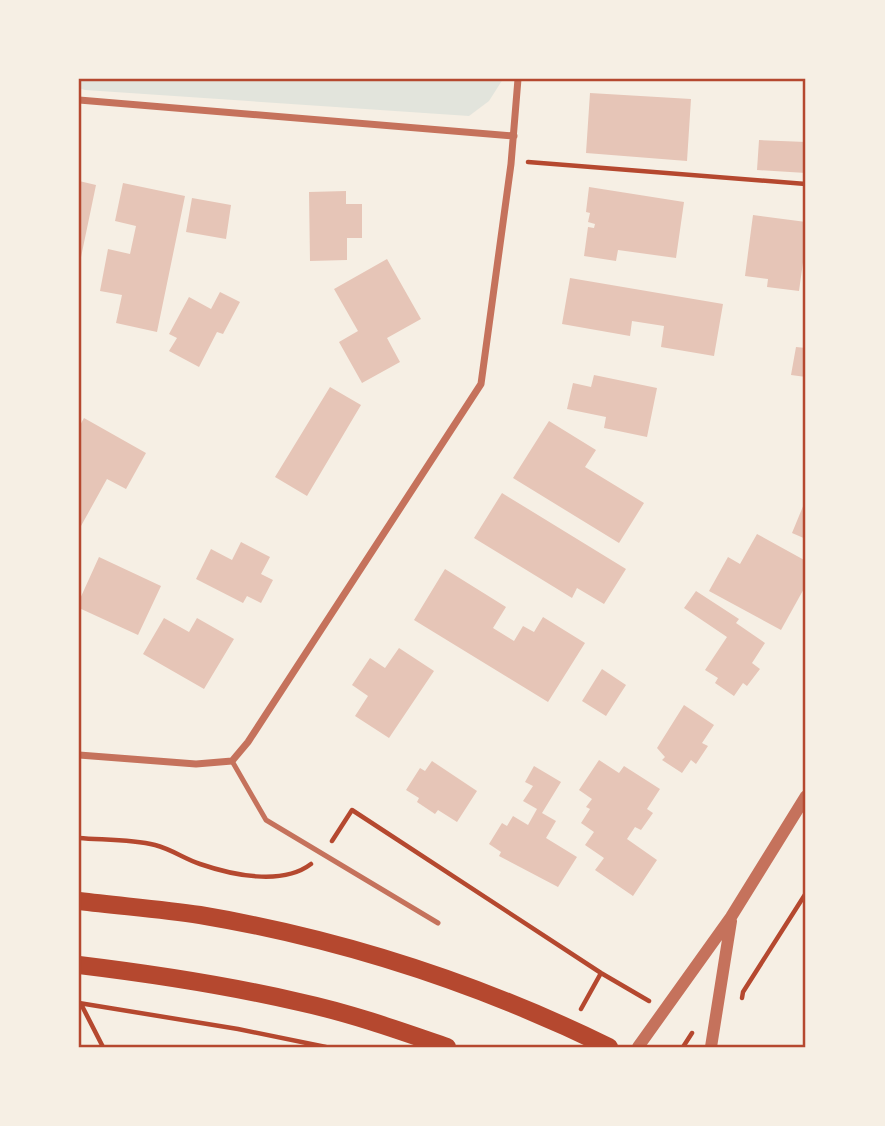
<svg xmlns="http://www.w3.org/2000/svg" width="885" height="1126" font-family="'Asap Condensed',sans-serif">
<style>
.green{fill:#e2e4dc}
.building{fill:#e6c5b7}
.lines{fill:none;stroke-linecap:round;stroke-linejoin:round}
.path{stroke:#b5482f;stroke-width:4.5}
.service{stroke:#c5725c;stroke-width:5}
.minor{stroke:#c5725c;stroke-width:7}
.tertiary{stroke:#c5725c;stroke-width:12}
.primary{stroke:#b5482f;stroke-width:18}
.neatline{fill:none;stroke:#b5482f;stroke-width:2.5}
</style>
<rect width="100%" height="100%" fill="#f6efe4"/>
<!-- green -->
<path class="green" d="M79,79H503L489,101L469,116L85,90L79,88Z"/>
<!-- building -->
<path class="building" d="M590,93L691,99L687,161L586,153Z
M759,140L806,142V173L757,170Z
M79,181L96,185L80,262H79Z
M123,183L185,196L157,332L116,323L122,295L100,291L108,249L130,254L136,226L115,221Z
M589,187L684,202L676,258L618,250L616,261L584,256L588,227L594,228L595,224L588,222L590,213L586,212Z
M346,191V204H362V238H347V260L310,261L309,192Z
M192,198L231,205L226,239L186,232Z
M753,215L806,222V255H804L799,291L767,287L768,279L745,276Z
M387,259L421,319L387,338L400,362L362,383L339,342L358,331L334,289Z
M570,278L723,304L714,356L661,347L664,326L632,321L630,336L562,324Z
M220,292L240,302L223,334L217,332L199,367L169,351L177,338L169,334L189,297L211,309Z
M796,347L806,348V377L791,375Z
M594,375L657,388L647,437L604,428L606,417L567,409L573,383L591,387Z
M330,387L361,405L307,496L275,477Z
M84,418L146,453L126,489L107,479L81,526L79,525V427Z
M549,421L596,450L585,467L644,503L619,543L513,478Z
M502,493L626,569L604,604L577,588L572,598L474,538Z
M806,499V539L792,533Z
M757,534L806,561V585L781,630L709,591L728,557L740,564Z
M241,542L270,557L261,574L273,580L261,603L247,596L243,603L196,579L211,549L232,560Z
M99,557L161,586L138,635L79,608V601Z
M445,569L506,607L493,628L514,641L523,626L534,632L543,617L585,643L548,702L414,620Z
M696,591L739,619L736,623L765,643L752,663L760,669L747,686L743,683L734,696L715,683L718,678L705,670L727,637L684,608Z
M164,618L189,632L197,618L234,639L204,689L143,654Z
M399,648L434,671L389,738L355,716L368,696L352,685L370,658L385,668Z
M602,669L626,685L606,716L582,701Z
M684,705L714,725L702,743L708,746L696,764L691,760L682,773L662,760L665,757L657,748Z
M599,760L619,773L624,766L660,789L647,809L653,813L641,830L635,827L627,839L657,860L633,896L595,870L604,858L585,845L594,832L581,823L590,809L586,807L592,799L579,790Z
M432,761L477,791L457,822L438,810L435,814L417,802L419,798L406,790L420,768L425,771Z
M534,766L561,782L542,813L556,821L546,838L577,857L558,887L499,856L501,852L489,844L502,823L507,826L513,816L528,825L537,809L523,801L533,786L525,782Z"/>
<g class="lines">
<!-- path -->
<path class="path" d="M528,162L806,184
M79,838C103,840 131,839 155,845C171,849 185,859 200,864C232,875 282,886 311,864
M332,841L352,810L601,973L649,1001
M742,998L743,992L806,893
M79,1003L238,1029L326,1047
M81,1004L103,1047
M581,1009L601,973
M683,1047L692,1033"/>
<!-- service -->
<path class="service" d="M232,761L266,820L438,923"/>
<!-- minor -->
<path class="minor" d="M79,100L514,136
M79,755L196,764L232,761L248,742L481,384L511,164L518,79"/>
<!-- tertiary -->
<path class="tertiary" d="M638,1047L731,917L806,796
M711,1047L731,921"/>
<!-- primary -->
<path class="primary" d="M79,901C119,906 160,909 200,915C342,939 480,984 609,1047
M79,965C153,974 226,985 299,1002C350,1013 398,1030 447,1047"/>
</g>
<!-- border -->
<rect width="885" height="1126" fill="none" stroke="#f6efe4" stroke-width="161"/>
<rect x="80" y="80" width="724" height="966" class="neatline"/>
</svg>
